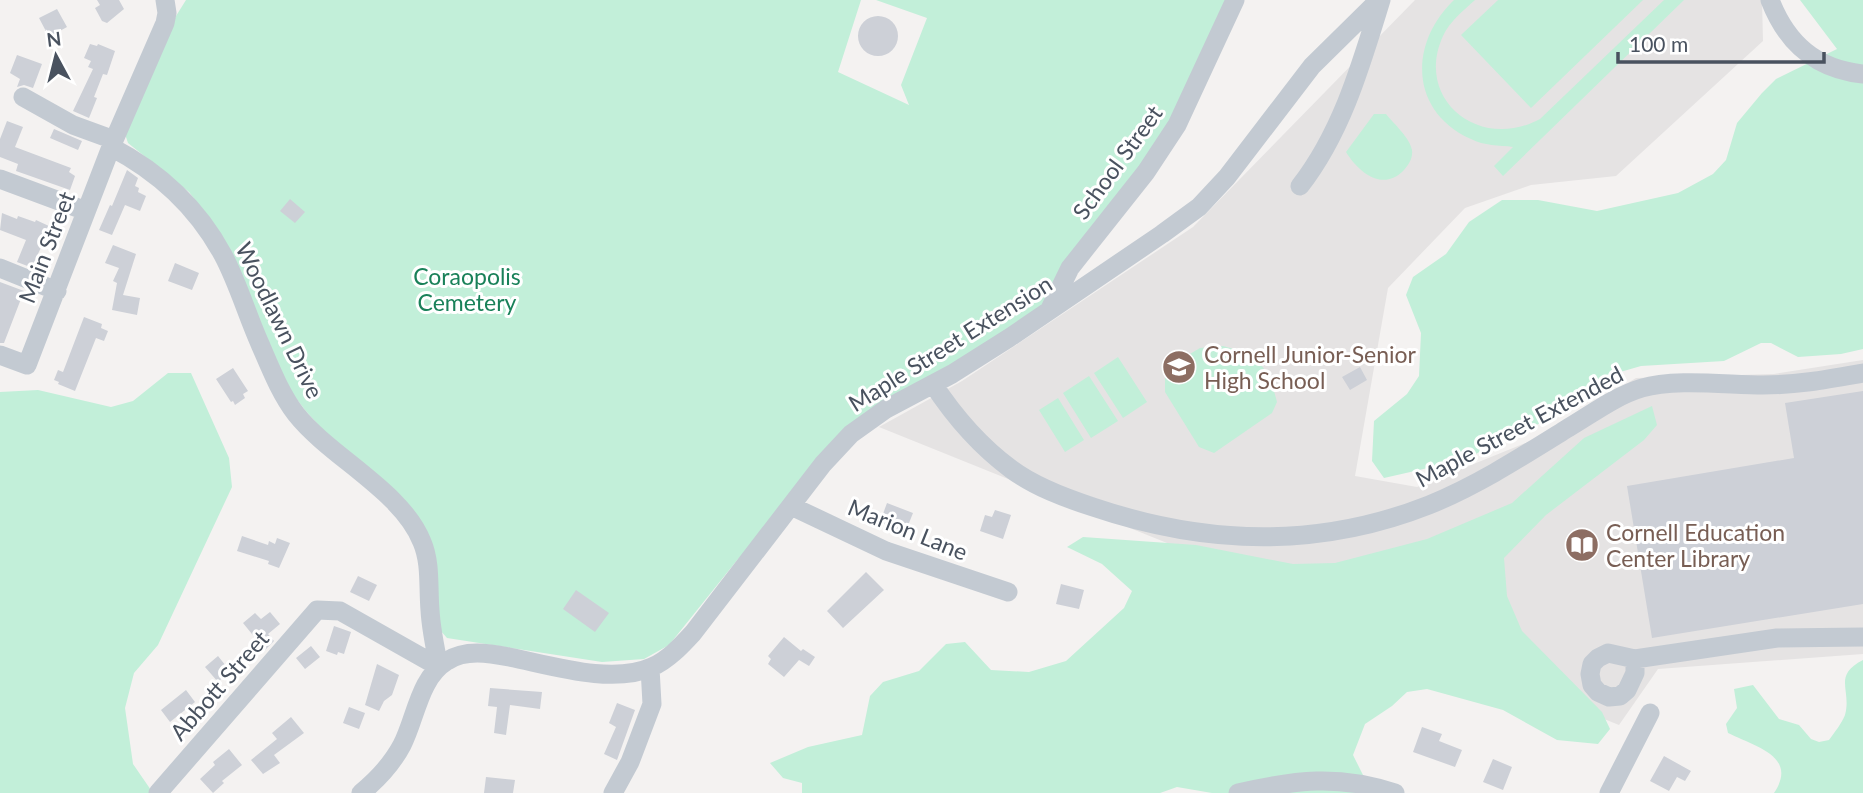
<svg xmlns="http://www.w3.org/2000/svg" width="1863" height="793" font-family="Lato,sans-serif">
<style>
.education{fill:#e5e3e3}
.green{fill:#c2efd9}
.building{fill:#cdd0d7}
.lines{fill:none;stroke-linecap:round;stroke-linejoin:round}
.minor{stroke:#c3cad2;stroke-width:19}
.labels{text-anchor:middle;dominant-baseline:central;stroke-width:6;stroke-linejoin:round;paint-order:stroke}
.street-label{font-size:23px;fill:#49525f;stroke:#fff}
.park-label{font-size:23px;fill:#198159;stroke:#fff}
.education-label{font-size:23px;fill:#785e54;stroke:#fff;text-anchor:start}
</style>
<rect width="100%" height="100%" fill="#f4f2f1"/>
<!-- education -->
<path class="education" d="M1415,0H1762L1763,41L1616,176L1531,185L1465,208L1388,288L1355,476L1417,487L1533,440L1636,378L1774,374L1863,360V654L1658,669L1619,725L879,427L962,381L1193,227Z"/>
<!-- green -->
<path class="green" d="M186,0H861L838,72L909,105L901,85L927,18L876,0H1232L1204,72L1050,311L886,409L738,559L669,645L644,659L602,662L447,638L440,630L435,555L305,410L286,385L217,229L189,192L128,143L125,134L176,16Z
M1454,0H1475C1463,11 1450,21 1443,36C1414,99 1479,152 1540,119L1664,0H1684L1503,176L1494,166L1513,147C1499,145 1484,146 1471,139C1409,111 1409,43 1454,0Z
M1498,0H1643L1531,108L1461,35Z
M1800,0H1863V349L1841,354L1798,357L1771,343H1761L1724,361L1641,366L1603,377L1590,392L1557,415L1463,460L1384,478L1372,461L1374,421L1407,394L1419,376L1421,333L1406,295L1413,277L1446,254L1469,222L1502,200H1538L1597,211L1678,193L1713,174L1726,160L1737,123L1762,93L1776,79L1837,49Z
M1374,114H1386C1394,124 1410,138 1412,150C1413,158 1409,164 1404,170C1383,192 1359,173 1346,152Z
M1223,346C1259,355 1268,366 1277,402L1272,413L1214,453L1199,447L1165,392V378L1178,361L1200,348Z
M1118,357L1147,402L1123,418L1094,373Z
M168,373H191L229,458L232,487L158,645L134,673L125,708L133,764L153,793H0V392L38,390L111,407L133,401Z
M1089,376L1118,421L1091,438L1063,393Z
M1058,398L1084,440L1065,452L1039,410Z
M1652,406L1657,425L1644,440L1546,515L1504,558L1507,596L1522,631L1602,712L1610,729L1598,744L1557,740L1503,710L1427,689L1407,692L1392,706L1365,724L1353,755L1372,793H1212L1177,787L1160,793H802V783L783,778L770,763L808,747L862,735L870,696L883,682L919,671L946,644L965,642L991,670L1029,672L1066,661L1124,608L1132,591L1102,564L1067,547L1083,537L1196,545L1293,564L1335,563L1427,539L1512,503L1584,438Z
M1863,660V793H1774C1799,756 1754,746 1728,733L1726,724L1737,708L1734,689L1753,685L1779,719L1799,725L1811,739L1819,742L1829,740C1834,733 1842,723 1845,715C1852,690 1832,676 1863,660Z"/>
<!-- building -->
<path class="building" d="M97,0H119L124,9L107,23L102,21L95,8L100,5Z
M57,9L67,27L49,37L39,18Z
M858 36a20 20 0 1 1 40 0a20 20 0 1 1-40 0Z
M90,44L97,46L98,44L115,51L107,75L103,74L94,97L97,98L89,118L73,111L93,69L88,67L91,61L84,58Z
M17,55L42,64L33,88L24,85L17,87L20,79L10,73Z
M7,121L23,127L15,147L71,168L69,172L75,176L70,190L16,171L18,164L0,157V139Z
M54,129L82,141L78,150L50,138Z
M127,170L138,178L135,186L139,188L138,192L146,196L140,211L125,205L112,235L99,230L110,205L112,206Z
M290,199L305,212L295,223L280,211Z
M2,213L17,219L18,216L35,222L36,220L51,227L36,258L42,261L38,270L17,262L26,240L0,230Z
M113,245L136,254L123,295L140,298L137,315L112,310L117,283L113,281L119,268L105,263Z
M175,263L199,273L192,290L168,281Z
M0,282L24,291L4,343H0Z
M84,317L102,324L101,328L108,331L104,341L96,338L75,391L58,384L59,382L54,380L58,370L63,372Z
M1360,367L1367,380L1350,390L1342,377Z
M233,368L248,391L243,394L245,398L235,405L233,401L231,402L216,379Z
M1863,391V604L1652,638L1627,486L1794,458L1785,403Z
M887,503L913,513L905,533L880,522Z
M995,510L1011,515L1003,539L980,531L985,515L992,517Z
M242,536L268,545L269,541L275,544L277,538L290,543L279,568L268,564L269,561L237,551Z
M866,572L884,590L843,628L827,611Z
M358,576L377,585L369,601L350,592Z
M1061,584L1084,590L1079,609L1056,604Z
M576,590L609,613L595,632L563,609Z
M270,612L280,624L268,634L274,641L265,650L243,623L255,613L261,619Z
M334,626L351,632L344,654L338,652L337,655L326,651Z
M784,637L801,651L803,649L815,657L809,666L799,660L784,677L768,664L771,659L768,656Z
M311,646L320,657L305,669L296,658Z
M218,656L230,671L218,682L205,667Z
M377,664L399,675L392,695L384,701L379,711L365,705Z
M490,688L542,692L540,709L510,705L506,735L494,733L497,707L488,706Z
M186,690L195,702L170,722L161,710Z
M617,703L635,710L617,760L604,754L616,727L609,723Z
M349,707L365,713L359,729L343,723Z
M291,717L304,733L274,755L280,763L263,774L251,760L277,739L272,733Z
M1422,727L1442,734L1439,741L1462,750L1455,767L1413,752Z
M229,749L242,765L222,781L224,783L213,793L200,779L215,765L213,762Z
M1664,756L1691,771L1685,781L1677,777L1669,791L1650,781Z
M1493,759L1512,767L1503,790L1483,782Z
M486,777L515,780L513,793H484Z"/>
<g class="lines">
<!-- minor -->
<path class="minor" d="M165,0L167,13L165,23L111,147C159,172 197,207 223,255C238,283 247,315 260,344C270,367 280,393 296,414C330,457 402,491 422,542C431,563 428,587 430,610C431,629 435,648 439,667
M1770,0C1787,44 1816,69 1863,74
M23,97L73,125L114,140
M0,179L86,211
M1300,186C1342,132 1361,65 1381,0
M0,268L57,291
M1050,309L1070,268L1146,172L1177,125L1235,0
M0,355L27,365L111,147
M933,384C954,416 980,446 1011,469C1035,487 1065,498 1093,507C1205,545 1318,549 1429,505C1478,485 1523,456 1568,428C1592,414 1615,396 1642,388C1674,378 1729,385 1763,385C1798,385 1829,379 1863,373
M791,506L886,551L1008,592
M1635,659V673L1627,690L1620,696L1609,697L1598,692L1592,685L1590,674L1592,664L1598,658L1608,653L1635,659L1777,638L1863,637
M158,793L317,610L340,611L439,667
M361,793C378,779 392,764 402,745C416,718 419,678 447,661C465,649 489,653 509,657C550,665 612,685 652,667C668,660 681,646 693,633L823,464L851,434L886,409L952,374L1009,338L1162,234L1199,207L1227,177L1312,66L1379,0
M613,793L630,762L652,704L650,668
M1238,793C1295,780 1338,774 1395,793
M1609,793L1650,713"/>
</g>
<!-- icons -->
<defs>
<g id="school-disc" transform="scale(1.75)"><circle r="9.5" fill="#8d6e63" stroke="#fff"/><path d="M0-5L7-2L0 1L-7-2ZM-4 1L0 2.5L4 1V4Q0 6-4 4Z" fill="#fff"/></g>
<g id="library-disc" transform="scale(1.75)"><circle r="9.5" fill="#8d6e63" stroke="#fff"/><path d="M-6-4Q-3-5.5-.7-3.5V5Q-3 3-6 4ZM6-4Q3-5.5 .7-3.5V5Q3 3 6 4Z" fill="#fff"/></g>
</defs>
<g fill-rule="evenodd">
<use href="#school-disc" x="1179" y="367"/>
<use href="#library-disc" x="1582" y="545"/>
</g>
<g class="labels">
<!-- street labels -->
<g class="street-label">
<text transform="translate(1117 162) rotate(-54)">School Street</text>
<text transform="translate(46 247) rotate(-69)">Main Street</text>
<text transform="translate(280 320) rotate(64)">Woodlawn Drive</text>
<text transform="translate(950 343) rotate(-32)">Maple Street Extension</text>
<text transform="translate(1519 426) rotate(-28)">Maple Street Extended</text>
<text transform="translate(908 529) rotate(22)">Marion Lane</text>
<text transform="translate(219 685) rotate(-49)">Abbott Street</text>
</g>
<!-- park labels -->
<g class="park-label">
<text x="467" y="276">Coraopolis<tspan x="467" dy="26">Cemetery</tspan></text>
</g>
<!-- education labels -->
<g class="education-label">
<text x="1204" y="354">Cornell Junior-Senior<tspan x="1204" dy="26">High School</tspan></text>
<text x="1606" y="532">Cornell Education<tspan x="1606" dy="26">Center Library</tspan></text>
</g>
</g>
<!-- north arrow -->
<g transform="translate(56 56) rotate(353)" stroke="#ffffff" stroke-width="5" paint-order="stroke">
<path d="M0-5L12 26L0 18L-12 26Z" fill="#49525f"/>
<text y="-10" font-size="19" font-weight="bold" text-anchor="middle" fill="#49525f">N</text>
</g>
<!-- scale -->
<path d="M1618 52v10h206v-10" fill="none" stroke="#49525f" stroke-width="3.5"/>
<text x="1629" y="52" font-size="21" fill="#49525f" stroke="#ffffff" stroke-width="5" paint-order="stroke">100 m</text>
</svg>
